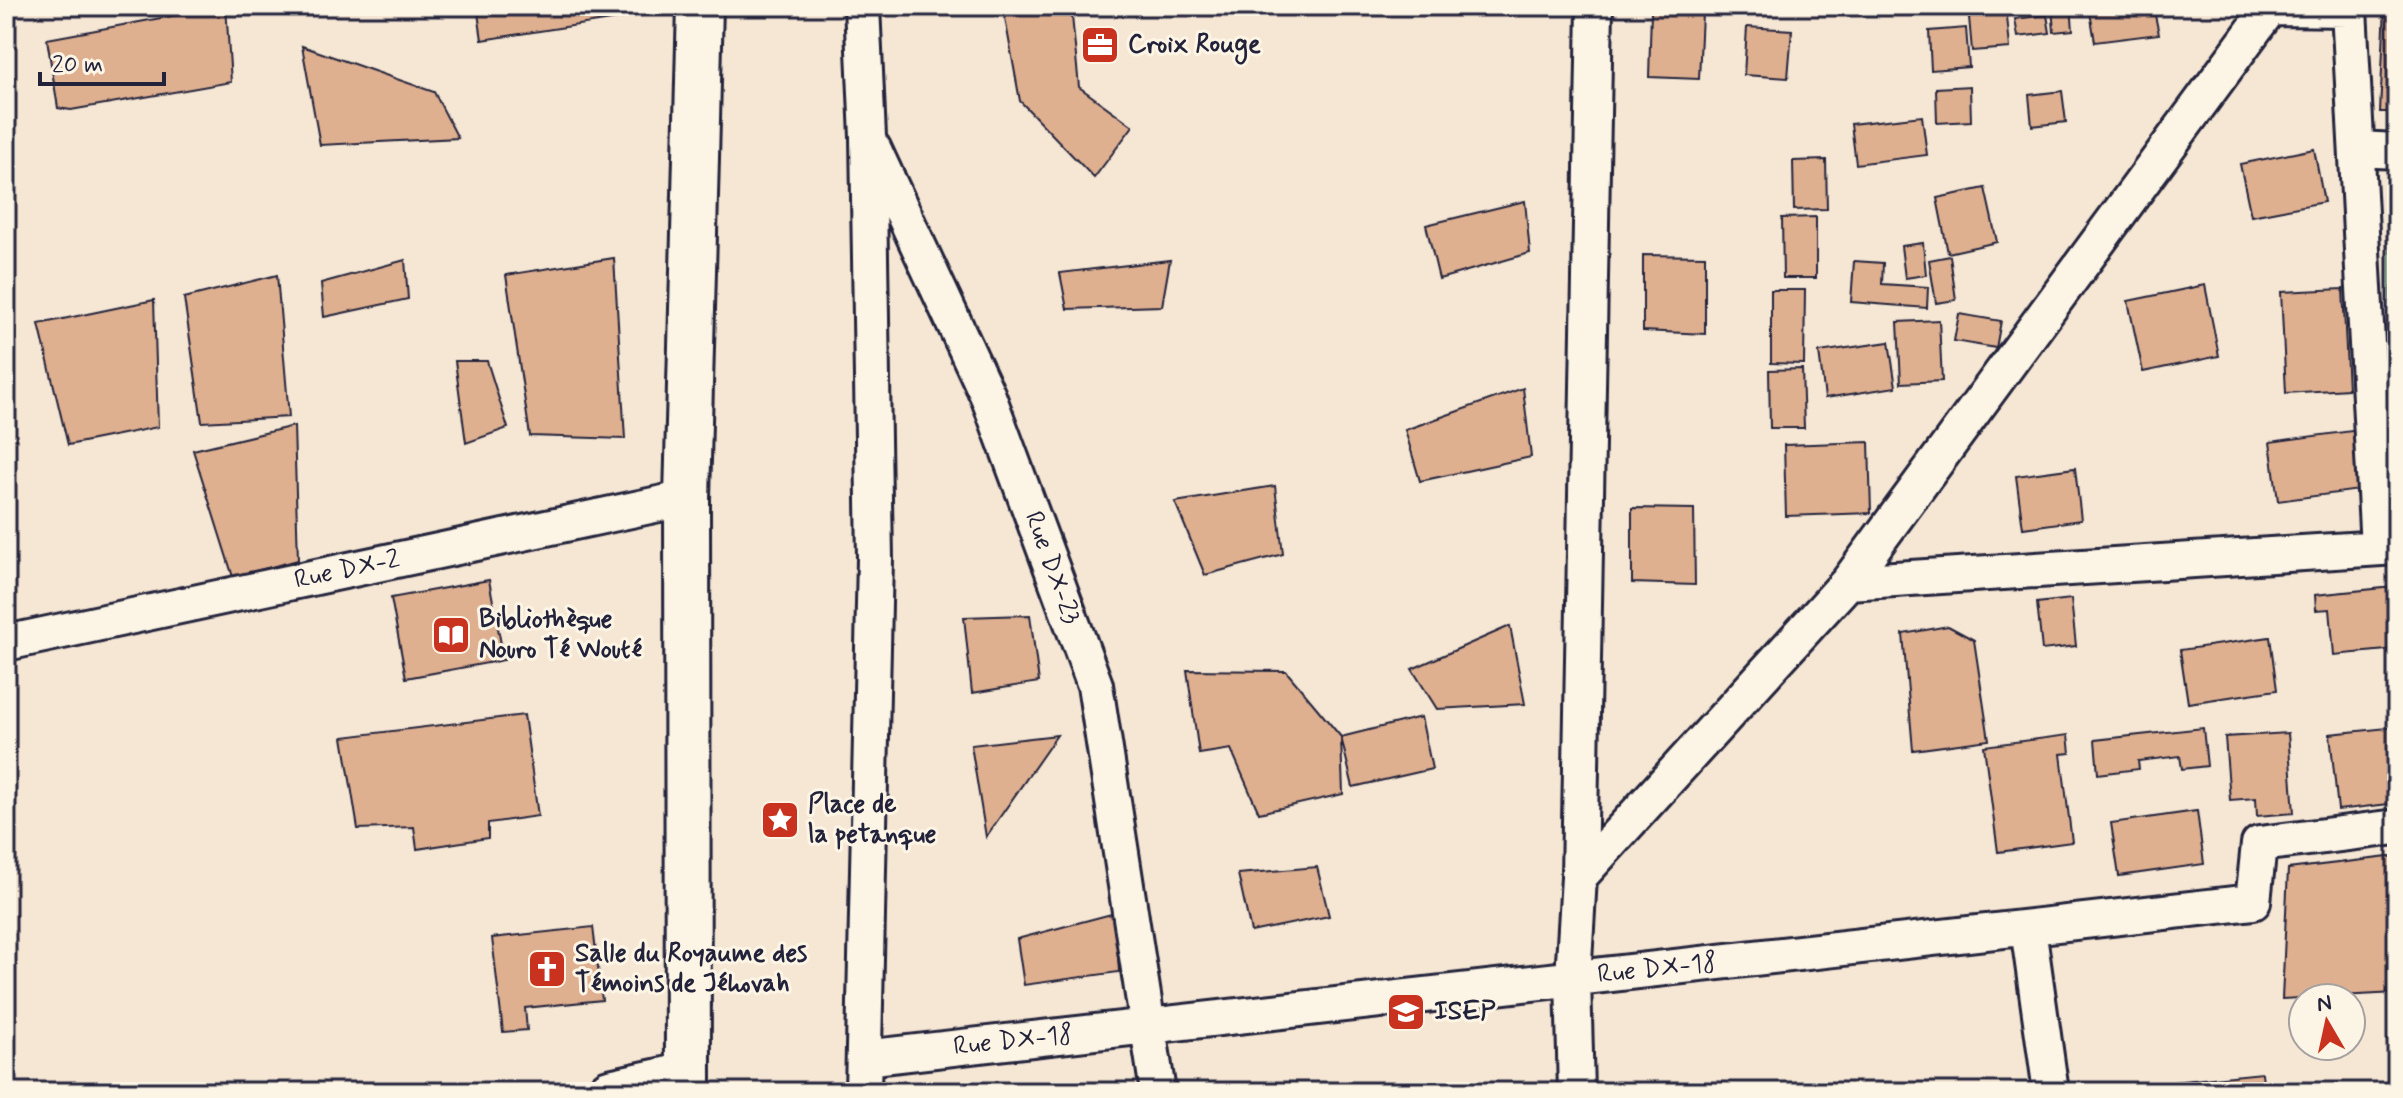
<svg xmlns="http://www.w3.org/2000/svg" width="2403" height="1098" font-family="Mynerve,sans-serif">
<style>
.green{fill:#b0f1b9;stroke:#698a7a;stroke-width:2}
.building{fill:#dfb090;stroke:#22223b;stroke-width:2}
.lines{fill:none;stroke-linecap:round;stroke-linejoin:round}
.street-casing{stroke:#22223b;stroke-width:40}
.secondary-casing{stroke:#22223b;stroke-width:50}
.street{stroke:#fcf5e5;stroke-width:34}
.secondary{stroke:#fcf5e5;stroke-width:44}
.labels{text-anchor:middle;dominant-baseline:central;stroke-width:6;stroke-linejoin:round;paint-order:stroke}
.poi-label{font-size:26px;font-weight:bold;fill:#22223b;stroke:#fcf5e5;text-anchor:start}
.street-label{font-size:26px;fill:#22223b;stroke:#fcf5e5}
</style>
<rect width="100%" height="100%" fill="#f6e7d4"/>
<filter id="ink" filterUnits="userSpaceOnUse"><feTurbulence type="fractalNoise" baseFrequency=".0125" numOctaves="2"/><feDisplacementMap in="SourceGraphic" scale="16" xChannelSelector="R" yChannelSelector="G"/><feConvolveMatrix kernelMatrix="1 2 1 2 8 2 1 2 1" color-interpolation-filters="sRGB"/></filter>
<g filter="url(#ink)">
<!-- green -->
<path class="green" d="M2389,173H2397V487H2391Z"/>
<!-- building -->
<path class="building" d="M226,6L231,82L71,110L58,108L47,39Z
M477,6H655L656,13L482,40Z
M1071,6L1079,87L1133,126L1094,178L1020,101L1003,7Z
M1968,6H2006L2010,48L1972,51Z
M2052,6H2071L2073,30L2054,32Z
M2089,6H2153L2159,34L2095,42Z
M2385,6H2397V112H2380Z
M1651,11L1702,13L1699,79L1649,77Z
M2047,15L2050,33L2018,37L2015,19Z
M1747,27L1792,30L1788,78L1744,75Z
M1966,28L1969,67L1931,70L1929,31Z
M302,46L434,92L458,138L320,145Z
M1970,86L1971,121L1937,123L1936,88Z
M2062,91L2066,122L2032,126L2029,95Z
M1922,116L1927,155L1856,164L1851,124Z
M2314,149L2324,202L2251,216L2240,164Z
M1826,160L1827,209L1794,210L1793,161Z
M1985,188L1997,242L1948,253L1937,198Z
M1525,201L1530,253L1439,279L1426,225Z
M1816,217V278H1783L1782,218Z
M1923,243L1926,275L1905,278L1901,246Z
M1643,255L1705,256V334L1643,331Z
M1950,256L1956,300L1936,303L1929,260Z
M614,258L625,439L530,436L506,275Z
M405,260L408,299L324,317L321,283Z
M1170,260L1162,306L1067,309L1060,273Z
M1854,261L1883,263L1882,284L1928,287L1927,308L1851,302Z
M277,275L289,417L202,422L184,298Z
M2205,285L2219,356L2143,372L2128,301Z
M2343,289L2348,389L2286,393L2281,292Z
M1771,290H1805L1804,364L1771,363Z
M154,300L158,427L68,445L39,324Z
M1959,314L2001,321L1996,348L1954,341Z
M1939,320L1942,381L1901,383L1898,322Z
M1889,342L1896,387L1825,398L1819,352Z
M455,361H487L508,428L466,443Z
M1802,369L1804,428H1770L1769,370Z
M1523,388L1531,457L1420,481L1405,430Z
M294,426L298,560L233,577L193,450Z
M2359,430L2367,489L2278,501L2270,442Z
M1869,442L1871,513L1786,516L1784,445Z
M2075,468L2081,520L2023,528L2016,476Z
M1275,486L1283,554L1205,575L1175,502Z
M1632,508L1694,509L1695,585L1632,583Z
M2392,576H2397V649L2334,655L2330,609L2316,610L2315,595L2393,587Z
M489,580L504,660L406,678L391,598Z
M2071,599L2076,646L2042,650L2037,603Z
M1030,615L1039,682L972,693L964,617Z
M1510,626L1525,704L1437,709L1412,669Z
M1948,626L1974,640L1989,740L1913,750L1903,634Z
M2270,637L2277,690L2188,703L2180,650Z
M1187,670L1286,671L1341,737L1343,794L1259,813L1231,749L1199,754Z
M524,715L538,816L488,823V838L417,849L414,827L358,829L343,737Z
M1421,717L1432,769L1353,787L1341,737Z
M2397,727V803L2338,810L2330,734Z
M2203,728L2207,766L2182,769L2180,756L2138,761L2139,769L2098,774L2095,740Z
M2288,733L2294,813L2257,816L2256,798L2230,800L2225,737Z
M1057,735L986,837L971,745Z
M2068,735L2070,753L2061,754L2072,842L1998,852L1984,746Z
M2197,811L2204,864L2119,876L2111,823Z
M2397,856V993L2282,999L2288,869Z
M1317,867L1329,916L1251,932L1238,874Z
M1115,913L1119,972L1024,985L1017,939Z
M593,927L602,1000L525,1008L527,1030L503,1032L492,938Z
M2262,1073L2264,1092H2154L2153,1084Z"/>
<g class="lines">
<!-- street casing -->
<g class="street-casing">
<path id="street" d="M862,6L868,137L875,559L863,1092
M873,148L988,396L1095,685L1158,1092
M2357,149L2397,151
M1848,582L2397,547
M6,643L687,498
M1579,877L1848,582L2270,8L2349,9L2378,548
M2028,928L2051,1092
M864,1058L2253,902L2259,844L2397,827
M1576,1092L1573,978L1579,877L1595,6"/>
</g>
<!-- secondary casing -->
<g class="secondary-casing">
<path id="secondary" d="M610,1092L688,1075
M688,1092L687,498L700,6"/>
</g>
<!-- street -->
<use href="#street" class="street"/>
<!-- secondary -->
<use href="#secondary" class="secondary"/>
</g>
</g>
<!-- icons -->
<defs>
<g id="office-square" transform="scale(2)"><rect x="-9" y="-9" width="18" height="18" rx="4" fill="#c8321e" stroke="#fcf5e5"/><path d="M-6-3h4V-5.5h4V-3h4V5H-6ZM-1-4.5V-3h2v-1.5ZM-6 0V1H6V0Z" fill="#fff"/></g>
<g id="library-square" transform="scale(2)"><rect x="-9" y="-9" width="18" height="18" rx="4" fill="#c8321e" stroke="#fcf5e5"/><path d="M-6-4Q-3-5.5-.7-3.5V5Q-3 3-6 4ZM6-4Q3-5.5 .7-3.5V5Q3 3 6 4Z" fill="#fff"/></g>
<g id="sight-square" transform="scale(2)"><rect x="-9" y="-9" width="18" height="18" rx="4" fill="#c8321e" stroke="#fcf5e5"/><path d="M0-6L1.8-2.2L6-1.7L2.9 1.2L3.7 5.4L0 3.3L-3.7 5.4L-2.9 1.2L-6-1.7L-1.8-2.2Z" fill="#fff"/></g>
<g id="church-square" transform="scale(2)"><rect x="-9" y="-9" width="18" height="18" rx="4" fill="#c8321e" stroke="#fcf5e5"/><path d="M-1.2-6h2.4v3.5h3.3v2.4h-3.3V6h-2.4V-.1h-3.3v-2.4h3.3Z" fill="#fff"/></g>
<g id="university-square" transform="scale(2)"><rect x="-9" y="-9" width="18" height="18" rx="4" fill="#c8321e" stroke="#fcf5e5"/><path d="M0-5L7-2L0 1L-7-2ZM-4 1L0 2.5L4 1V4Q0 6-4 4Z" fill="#fff"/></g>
</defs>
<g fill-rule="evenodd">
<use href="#office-square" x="1100" y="45"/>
<use href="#library-square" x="451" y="635"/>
<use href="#sight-square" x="780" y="820"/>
<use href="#church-square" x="547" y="969"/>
<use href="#university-square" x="1406" y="1012"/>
</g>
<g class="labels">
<!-- poi labels -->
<g class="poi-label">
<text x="1128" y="45">Croix Rouge</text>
<text x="479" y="620">Bibliothèque<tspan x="479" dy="30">Nouro Té Wouté</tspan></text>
<text x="808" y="805">Place de<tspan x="808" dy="30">la petanque</tspan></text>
<text x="575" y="954">Salle du Royaume des<tspan x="575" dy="30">Témoins de Jéhovah</tspan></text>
<text x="1434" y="1012">ISEP</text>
</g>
<!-- street labels -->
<g class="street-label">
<text transform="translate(1052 568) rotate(70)">Rue DX-23</text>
<text transform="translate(347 570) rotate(-12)">Rue DX-2</text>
<text transform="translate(1657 969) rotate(-6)">Rue DX-18</text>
<text transform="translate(1013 1041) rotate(-6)">Rue DX-18</text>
</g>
</g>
<!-- margin -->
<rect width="2403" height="1098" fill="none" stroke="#fcf5e5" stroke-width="32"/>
<rect x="16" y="16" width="2371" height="1066" fill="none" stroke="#22223b" stroke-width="3" filter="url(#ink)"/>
<!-- north arrow -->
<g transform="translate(2327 1022) rotate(351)"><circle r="38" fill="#fcf5e5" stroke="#a5a1a1" stroke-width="2"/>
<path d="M0-6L14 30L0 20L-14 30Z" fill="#c8321e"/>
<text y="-12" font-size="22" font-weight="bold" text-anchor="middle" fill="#22223b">N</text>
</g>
<!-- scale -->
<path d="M40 72v12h124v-12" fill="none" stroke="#22223b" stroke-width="4"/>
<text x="52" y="72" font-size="24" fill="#22223b" stroke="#fcf5e5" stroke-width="6" paint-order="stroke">20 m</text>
</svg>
